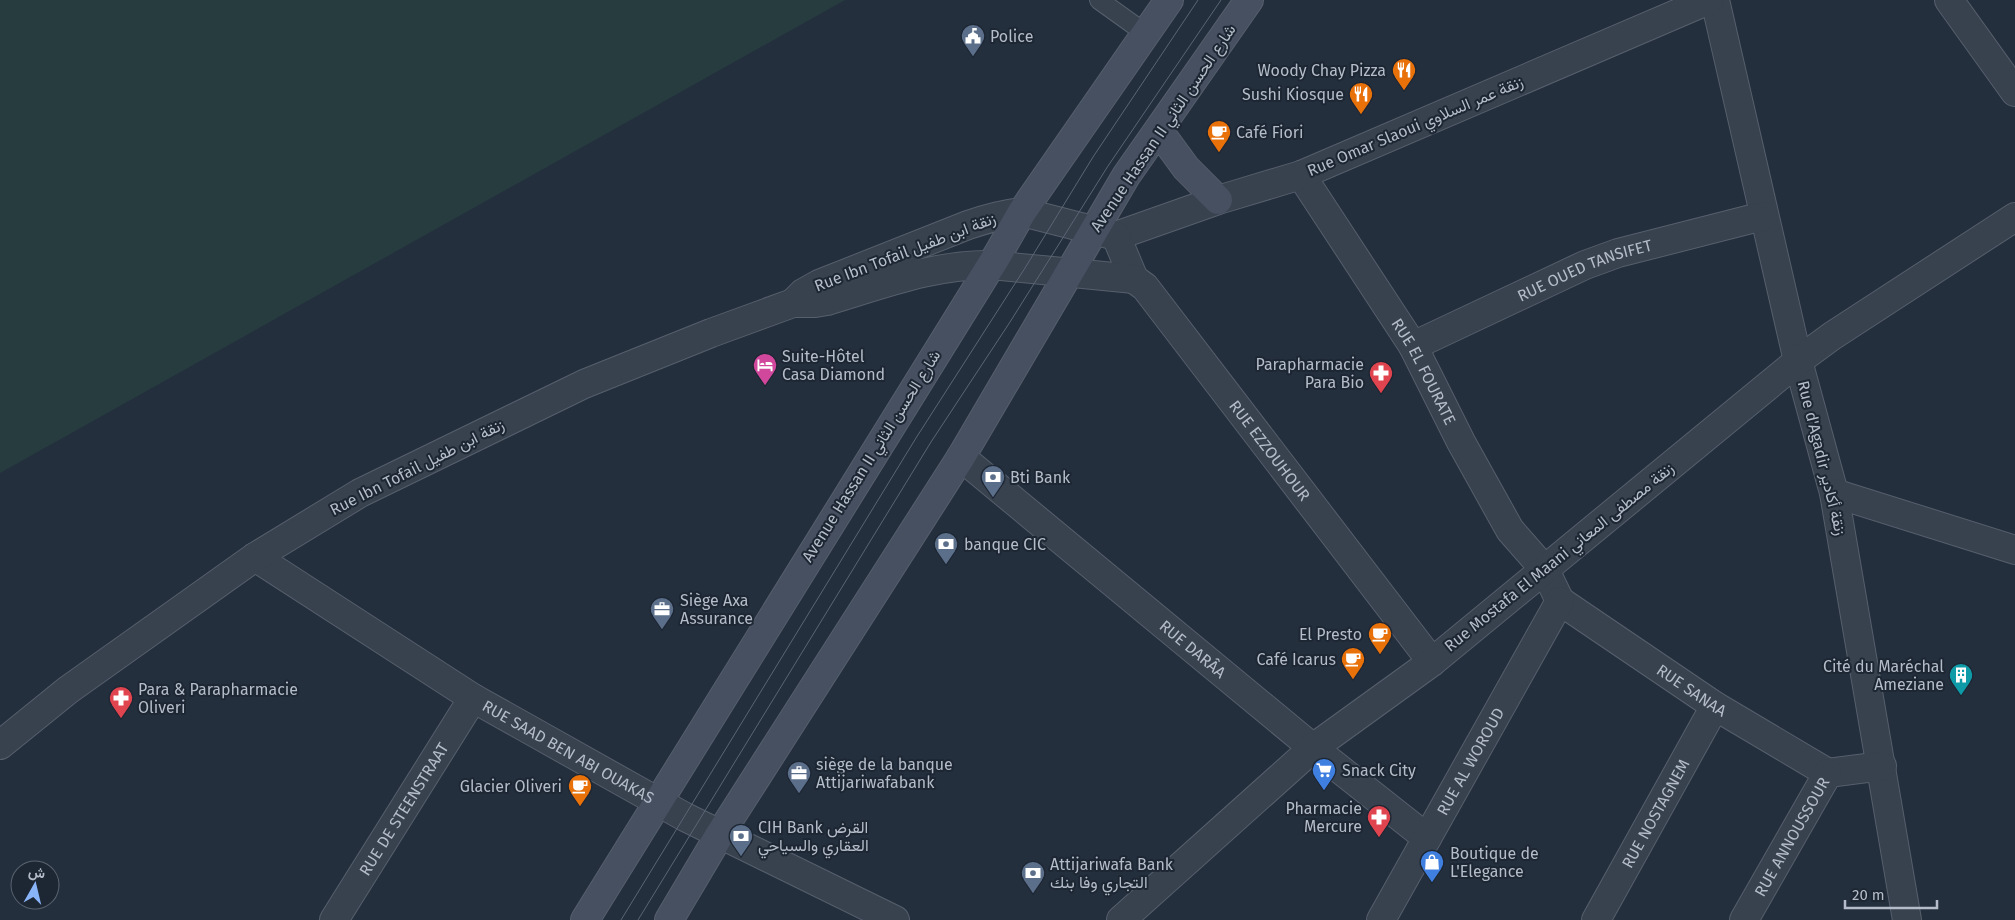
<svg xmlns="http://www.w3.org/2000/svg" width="2015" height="920" font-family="'Fira Sans',Vazirmatn,sans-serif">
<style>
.green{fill:#263c3f}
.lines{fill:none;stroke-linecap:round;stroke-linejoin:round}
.service-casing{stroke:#565f6c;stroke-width:20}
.minor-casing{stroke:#565f6c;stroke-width:30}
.secondary-casing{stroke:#565f6c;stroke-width:30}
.service{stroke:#38414e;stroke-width:18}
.minor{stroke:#38414e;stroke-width:28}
.secondary{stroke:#465061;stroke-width:28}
.tram{stroke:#5a6575;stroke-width:1}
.labels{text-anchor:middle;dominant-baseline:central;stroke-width:4;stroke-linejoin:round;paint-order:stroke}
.poi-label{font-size:16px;fill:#b4bcc9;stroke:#1d2633;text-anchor:start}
.street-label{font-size:16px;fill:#b4bcc9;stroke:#1d2633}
</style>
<rect width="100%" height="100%" fill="#242f3e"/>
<!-- green -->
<path class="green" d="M0,0H845L0,473Z"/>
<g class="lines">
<!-- service casing -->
<g class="service-casing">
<path id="service" d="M1099,0L1145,33"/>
</g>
<!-- minor casing -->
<g class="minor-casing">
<g id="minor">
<path d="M1715,0L1798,361L1834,493L1907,920"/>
<path d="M1949,0L2015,92"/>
<path id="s1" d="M1301,175L1413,346L1461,442L1510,530L1545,570L1560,601"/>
<path d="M1116,236L1218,200L1301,175L1709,0"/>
<path id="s2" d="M1116,236L1134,279L1145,287L1432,662"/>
<path d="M794,302L803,293L819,284L968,225C986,219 1003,214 1022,212L1116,236"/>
<path id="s3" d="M1413,346L1585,265L1618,253L1763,216"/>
<path id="s4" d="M961,457L1313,748L1427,838"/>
<path d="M1834,493L2015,550"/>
<path id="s5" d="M255,557L473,698L685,817L895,920"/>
<path id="s6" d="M1560,601L1715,706L1828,773"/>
<path d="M0,745L68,690L255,557L360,493L584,384L711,333L793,303H815L827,301C881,285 934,264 991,265L1134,279"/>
<path d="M1828,773L1882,766"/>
<path id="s7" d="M334,920L473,698"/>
<path d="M1121,920L1313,748L1432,662L1798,361L1832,336L2015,217"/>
<path id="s8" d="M1381,920L1560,601"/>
<path id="s9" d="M1596,920L1715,706"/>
<path id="s10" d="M1744,920L1828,773"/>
</g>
</g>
<!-- secondary casing -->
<g class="secondary-casing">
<path id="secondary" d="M1159,131L1186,168L1218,200
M585,920L998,254L1022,212L1169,0
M669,920L720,834L961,457L1126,176L1249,0"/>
</g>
<!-- service -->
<use href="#service" class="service"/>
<!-- minor -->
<use href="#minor" class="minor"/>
<!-- secondary -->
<use href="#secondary" class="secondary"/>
<!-- tram -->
<path class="tram" d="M621,920L916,438L1025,268L1093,157L1198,0
M638,920L931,442L1010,322L1108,166L1221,0"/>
</g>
<!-- icons -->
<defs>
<g id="civic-pin" transform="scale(1.25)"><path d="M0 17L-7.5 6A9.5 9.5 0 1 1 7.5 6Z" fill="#5c6f8a" stroke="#1d2633"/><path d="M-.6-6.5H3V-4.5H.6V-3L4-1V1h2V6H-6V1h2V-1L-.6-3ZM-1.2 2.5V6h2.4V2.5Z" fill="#fff"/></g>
<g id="restaurant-pin" transform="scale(1.25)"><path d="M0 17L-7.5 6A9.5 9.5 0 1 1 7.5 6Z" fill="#e8710a" stroke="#1d2633"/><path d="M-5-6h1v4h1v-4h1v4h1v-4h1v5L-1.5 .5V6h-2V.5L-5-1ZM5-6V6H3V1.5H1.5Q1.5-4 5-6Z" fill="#fff"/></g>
<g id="cafe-pin" transform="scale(1.25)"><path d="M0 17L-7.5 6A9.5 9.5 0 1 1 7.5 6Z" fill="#e8710a" stroke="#1d2633"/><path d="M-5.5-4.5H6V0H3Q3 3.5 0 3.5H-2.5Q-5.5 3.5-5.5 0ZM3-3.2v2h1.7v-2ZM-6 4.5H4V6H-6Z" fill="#fff"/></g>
<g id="hotel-pin" transform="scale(1.25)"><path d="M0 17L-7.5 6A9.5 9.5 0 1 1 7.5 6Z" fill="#d1479c" stroke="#1d2633"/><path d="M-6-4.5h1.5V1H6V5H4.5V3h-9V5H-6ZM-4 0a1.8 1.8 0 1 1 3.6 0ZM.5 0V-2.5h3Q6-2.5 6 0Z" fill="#fff"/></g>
<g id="pharmacy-pin" transform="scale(1.25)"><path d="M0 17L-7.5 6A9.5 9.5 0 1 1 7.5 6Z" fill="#e0444e" stroke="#1d2633"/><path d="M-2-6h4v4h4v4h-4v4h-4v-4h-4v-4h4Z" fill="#fff"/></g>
<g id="bank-pin" transform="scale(1.25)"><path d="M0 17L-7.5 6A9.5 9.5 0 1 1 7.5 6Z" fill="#5c6f8a" stroke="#1d2633"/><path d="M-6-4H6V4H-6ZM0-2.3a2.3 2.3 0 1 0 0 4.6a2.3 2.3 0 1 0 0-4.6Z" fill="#fff"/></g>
<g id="office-pin" transform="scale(1.25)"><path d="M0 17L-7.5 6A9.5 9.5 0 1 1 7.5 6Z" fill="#5c6f8a" stroke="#1d2633"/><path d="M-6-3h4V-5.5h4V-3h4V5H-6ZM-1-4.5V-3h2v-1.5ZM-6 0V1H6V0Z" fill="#fff"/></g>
<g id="building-pin" transform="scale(1.25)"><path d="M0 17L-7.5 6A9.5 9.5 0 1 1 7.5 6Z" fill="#0f9aa8" stroke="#1d2633"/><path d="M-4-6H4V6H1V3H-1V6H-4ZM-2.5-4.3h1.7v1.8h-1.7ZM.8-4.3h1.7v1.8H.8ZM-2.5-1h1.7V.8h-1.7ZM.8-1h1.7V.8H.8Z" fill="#fff"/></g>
<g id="supermarket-pin" transform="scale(1.25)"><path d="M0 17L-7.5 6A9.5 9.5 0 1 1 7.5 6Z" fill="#3f7fe0" stroke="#1d2633"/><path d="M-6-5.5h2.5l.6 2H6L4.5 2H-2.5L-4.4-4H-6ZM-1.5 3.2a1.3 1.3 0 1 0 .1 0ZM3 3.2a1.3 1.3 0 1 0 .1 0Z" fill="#fff"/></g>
<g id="shop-pin" transform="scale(1.25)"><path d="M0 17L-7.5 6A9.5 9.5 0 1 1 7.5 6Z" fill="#3f7fe0" stroke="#1d2633"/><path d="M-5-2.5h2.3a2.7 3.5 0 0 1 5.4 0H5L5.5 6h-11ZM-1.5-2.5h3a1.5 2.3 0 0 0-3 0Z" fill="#fff"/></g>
</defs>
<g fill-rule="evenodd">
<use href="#civic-pin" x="973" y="36"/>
<use href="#restaurant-pin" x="1404" y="70"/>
<use href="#restaurant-pin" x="1361" y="94"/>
<use href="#cafe-pin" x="1219" y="132"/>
<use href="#hotel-pin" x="765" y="365"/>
<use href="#pharmacy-pin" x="1381" y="373"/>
<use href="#bank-pin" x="993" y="477"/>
<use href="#bank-pin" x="946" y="544"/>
<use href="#office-pin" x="662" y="609"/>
<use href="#cafe-pin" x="1380" y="634"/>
<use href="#cafe-pin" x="1353" y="659"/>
<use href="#building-pin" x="1961" y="675"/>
<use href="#pharmacy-pin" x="121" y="698"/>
<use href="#supermarket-pin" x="1324" y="770"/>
<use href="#office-pin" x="799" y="773"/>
<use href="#cafe-pin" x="580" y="786"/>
<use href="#pharmacy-pin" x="1379" y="817"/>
<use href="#bank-pin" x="741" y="836"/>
<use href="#shop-pin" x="1432" y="862"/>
<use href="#bank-pin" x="1033" y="873"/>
</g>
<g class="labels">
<!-- poi labels -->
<g class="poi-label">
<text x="990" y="36">Police</text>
<text x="1386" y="70" text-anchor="end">Woody Chay Pizza</text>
<text x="1344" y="94" text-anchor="end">Sushi Kiosque</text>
<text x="1236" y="132">Café Fiori</text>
<text x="782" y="356">Suite-Hôtel<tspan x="782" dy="18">Casa Diamond</tspan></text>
<text x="1364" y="364" text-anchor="end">Parapharmacie<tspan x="1364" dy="18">Para Bio</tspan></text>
<text x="1010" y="477">Bti Bank</text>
<text x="964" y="544">banque CIC</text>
<text x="680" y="600">Siège Axa<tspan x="680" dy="18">Assurance</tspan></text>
<text x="1362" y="634" text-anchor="end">El Presto</text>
<text x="1336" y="659" text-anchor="end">Café Icarus</text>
<text x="1944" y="666" text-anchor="end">Cité du Maréchal<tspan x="1944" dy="18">Ameziane</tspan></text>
<text x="138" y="689">Para &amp; Parapharmacie<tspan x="138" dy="18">Oliveri</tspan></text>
<text x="816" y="764">siège de la banque<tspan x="816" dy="18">Attijariwafabank</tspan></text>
<text x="1342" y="770">Snack City</text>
<text x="562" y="786" text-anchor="end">Glacier Oliveri</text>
<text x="1362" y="808" text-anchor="end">Pharmacie<tspan x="1362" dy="18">Mercure</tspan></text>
<text x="758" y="827">CIH Bank القرض<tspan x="758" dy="18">العقاري والسياحي</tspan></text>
<text x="1450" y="853">Boutique de<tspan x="1450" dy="18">L'Elegance</tspan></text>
<text x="1050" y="864">Attijariwafa Bank<tspan x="1050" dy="18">التجاري وفا بنك</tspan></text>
</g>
<!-- street labels -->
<g class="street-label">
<text transform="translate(1415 126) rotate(-23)">Rue Omar Slaoui زنقة عمر السلاوي</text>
<text transform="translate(1163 128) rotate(-56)">Avenue Hassan II شارع الحسن الثاني</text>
<text transform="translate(905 252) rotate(-21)">Rue Ibn Tofail زنقة ابن طفيل</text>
<text stroke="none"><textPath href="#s3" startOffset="188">RUE OUED TANSIFET</textPath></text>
<text stroke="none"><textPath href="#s1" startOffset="232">RUE EL FOURATE</textPath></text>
<text stroke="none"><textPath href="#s2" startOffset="266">RUE EZZOUHOUR</textPath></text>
<text transform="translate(871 456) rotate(-58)">Avenue Hassan II شارع الحسن الثاني</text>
<text transform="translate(1822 458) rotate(76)">Rue d'Agadir زنقة أكادير</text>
<text transform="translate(417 467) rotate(-27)">Rue Ibn Tofail زنقة ابن طفيل</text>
<text transform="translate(1559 557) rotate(-39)">Rue Mostafa El Maani زنقة مصطفى المعاني</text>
<text stroke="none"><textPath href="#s4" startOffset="301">RUE DARÂA</textPath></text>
<text stroke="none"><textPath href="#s6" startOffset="159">RUE SANAA</textPath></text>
<text stroke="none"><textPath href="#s5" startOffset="369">RUE SAAD BEN ABI OUAKAS</textPath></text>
<text stroke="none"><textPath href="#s8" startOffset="182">RUE AL WOROUD</textPath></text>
<text stroke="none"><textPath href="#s7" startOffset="131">RUE DE STEENSTRAAT</textPath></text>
<text stroke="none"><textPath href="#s9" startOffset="122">RUE NOSTAGNEM</textPath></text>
<text stroke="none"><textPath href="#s10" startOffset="96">RUE ANNOUSSOUR</textPath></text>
</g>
</g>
<!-- north arrow -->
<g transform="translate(35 885) rotate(8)"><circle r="24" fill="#1d2633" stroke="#59626f"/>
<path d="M0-4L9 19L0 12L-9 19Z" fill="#8ab4f8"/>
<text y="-8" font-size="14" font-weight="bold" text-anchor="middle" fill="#b4bcc9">ش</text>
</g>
<!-- scale -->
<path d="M1845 900v8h92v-8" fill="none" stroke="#b4bcc9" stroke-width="2.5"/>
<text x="1852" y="900" font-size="15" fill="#b4bcc9" stroke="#1d2633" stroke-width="4" paint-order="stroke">20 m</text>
</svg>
